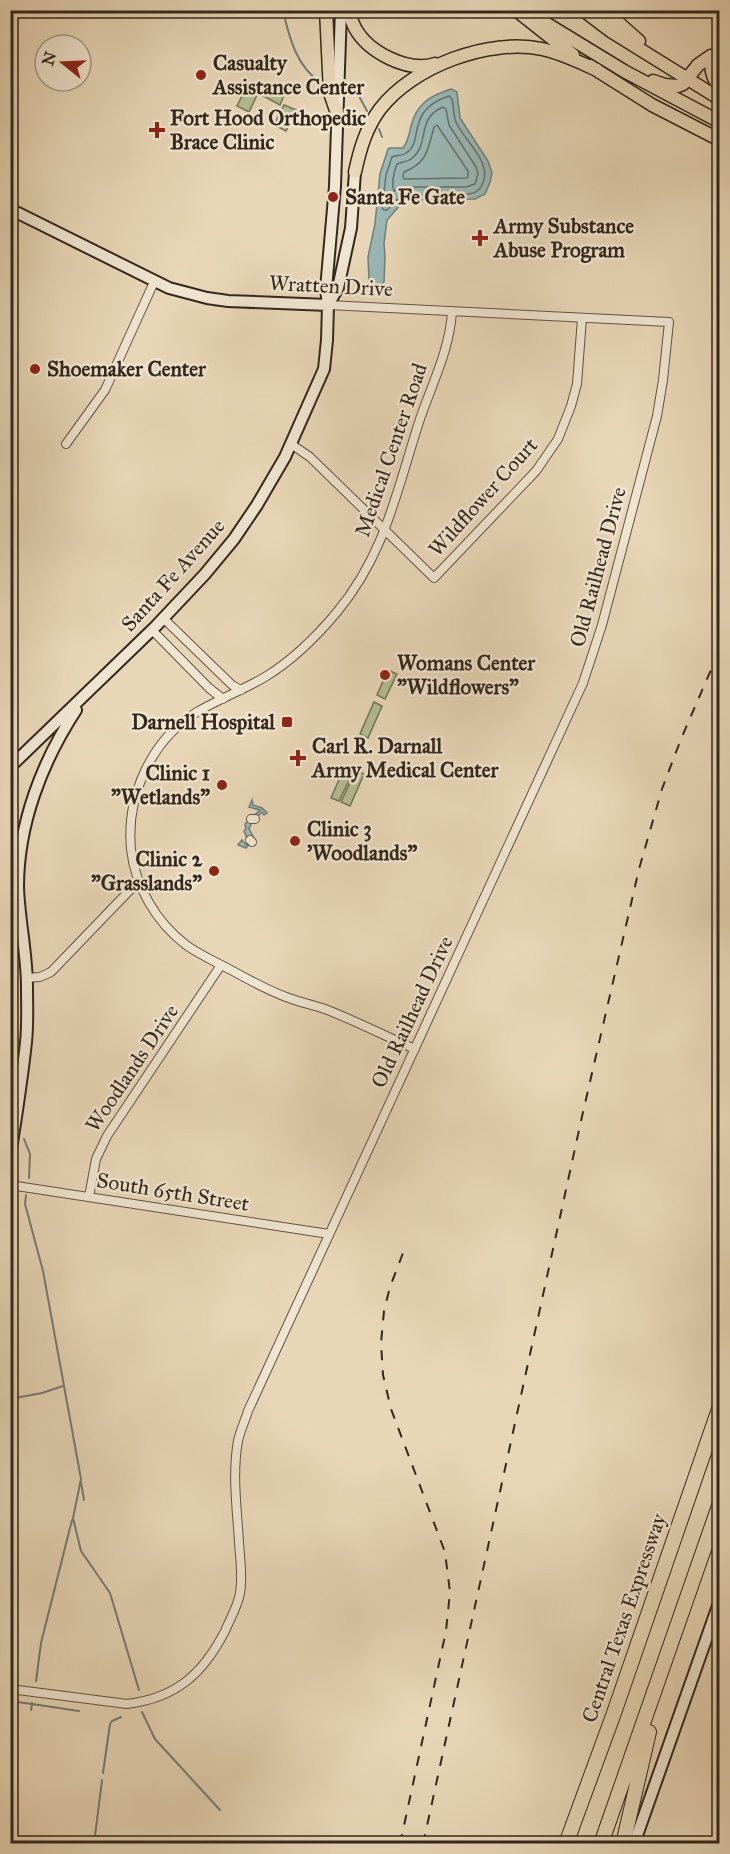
<svg xmlns="http://www.w3.org/2000/svg" width="730" height="1854" font-family="'IM FELL Great Primer',serif">
<style>
.green{fill:#b2bf92;stroke:#737358;stroke-width:1.5}
.water{fill:#99b8b6;stroke:#717e79;stroke-width:1.5}
.lines{fill:none;stroke-linecap:round;stroke-linejoin:round}
.shore{stroke:#66706a;stroke-width:1.5}
.stream{stroke:#717e79;stroke-width:2}
.street-casing{stroke:#615344;stroke-width:10}
.secondary-casing{stroke:#34271d;stroke-width:14}
.primary-casing{stroke:#34271d;stroke-width:15}
.highway-casing{stroke:#34271d;stroke-width:16}
.street{stroke:#f0e5d0;stroke-width:8}
.secondary{stroke:#f0e5d0;stroke-width:10}
.primary{stroke:#e8d7b7;stroke-width:12}
.highway{stroke:#e8d7b7;stroke-width:14}
.rail{stroke:#34271d;stroke-width:2;stroke-dasharray:10 10;stroke-linecap:butt}
.poi-dot{fill:#8f2418;stroke:#f0e5d0;stroke-width:2}
.labels{text-anchor:middle;dominant-baseline:central;stroke-width:5;stroke-linejoin:round;paint-order:stroke}
.poi-label{font-size:21px;font-weight:bold;fill:#34271d;stroke:#f0e5d0;text-anchor:start}
.street-label{font-size:21px;fill:#34271d;stroke:#f0e5d0}
</style>
<rect width="100%" height="100%" fill="#e8d7b7"/>
<filter id="stains"><feTurbulence type="fractalNoise" baseFrequency=".00333" numOctaves="4"/><feColorMatrix values="0 0 0 0 .2 0 0 0 0 .09 0 0 0 0 .02 0 0 0 .5 -.17"/></filter>
<radialGradient id="worn" r=".72"><stop offset=".6" stop-color="#630" stop-opacity="0"/><stop offset="1" stop-color="#630" stop-opacity=".3"/></radialGradient>
<!-- green -->
<path class="green" d="M261,83L284,95L280,105L258,93L249,112L237,106L246,88L256,93Z
M284,105L296,110L286,131L274,125Z
M388,670L397,674L385,699L377,695Z
M374,702L382,706L368,738L360,734Z
M345,766L354,770L339,801L331,798Z
M356,770L364,774L350,806L341,802Z"/>
<!-- water -->
<path class="water" d="M451,89L457,92L460,118L488,161L492,173L490,182L485,194L475,199L414,200L401,204L387,220L384,243L385,256L384,282L379,286H375L369,280L368,257L375,224L380,174L388,149L390,148H403C408,142 409,135 411,126C417,103 430,96 451,89Z
M252,800L253,805L262,808L267,813L264,815L262,812L252,822L249,829L253,836V840L246,848L238,845L242,840L246,845L250,838L246,836L244,831L246,829L245,824L260,810L249,807Z"/>
<g class="lines">
<!-- shore -->
<path class="shore" d="M449,96L452,99C454,106 453,115 456,122C464,141 494,163 482,185C479,192 474,194 467,194L413,195L398,199L387,210H384L382,208L386,175L392,157C396,155 402,156 406,153C425,142 404,111 449,96Z
M443,107L446,109L449,125L476,167L478,174L475,184L466,187H414L394,191C391,183 394,172 397,164C402,162 407,162 411,159C431,144 415,119 443,107Z
M437,125L468,171V177L466,178L404,179L403,176L404,172C428,163 428,148 434,127Z"/>
<!-- stream -->
<path class="stream" d="M283,10C289,38 297,67 321,83
M351,84L353,85L367,111
M379,129L382,137
M12,981L14,950
M10,983L17,974
M24,1139L30,1154L29,1178
M26,1195L25,1204L43,1271L81,1479L73,1518L81,1551L110,1593L139,1690
M10,1399L42,1393L63,1386
M81,1482L84,1500
M36,1681L41,1643L72,1520
M10,1701L32,1704L31,1710
M32,1703V1704L79,1711
M142,1712L155,1739L220,1810
M103,1773L110,1724L112,1721L121,1717
M246,1838L251,1844
M94,1844L102,1780"/>
<!-- street casing -->
<g class="street-casing">
<path id="street" d="M711,56L720,51
M66,444L105,390L154,282
M291,444L310,457L434,578L536,471L558,439L571,406L577,384L582,318
M163,618L232,685L241,690
M152,630L209,688L223,699
M251,819H255
M250,840L252,842
M26,978L40,977L51,972L129,891L140,883
M415,1049C385,1036 356,1021 325,1009C313,1005 299,1002 286,997C267,990 249,980 231,970C216,962 200,955 186,945C156,922 135,886 131,849C126,796 151,740 197,712C219,699 243,690 265,677C293,660 317,636 337,612C386,553 397,489 420,419C432,384 450,349 452,311
M10,1185L329,1234
M89,1197L96,1159L107,1136L221,965
M10,1689L127,1704C176,1698 203,1674 225,1631C230,1619 238,1606 240,1593C243,1576 240,1559 239,1542C237,1509 232,1474 238,1441C240,1431 245,1421 248,1411L583,683L602,625L657,416L663,380L669,322L328,305"/>
</g>
<!-- secondary casing -->
<g class="secondary-casing">
<path id="secondary" d="M10,209L169,288L207,298L228,301L328,305
M328,305L338,288L351,228L355,172
M10,767L156,626L205,574L234,539L257,505L285,457L324,369L327,340L328,305L326,289L335,186L341,10
M10,835L17,859
M10,1156C16,1118 22,1080 26,1042C28,1024 27,1005 27,987C27,953 19,920 18,887C18,824 42,762 76,710
M634,1844L720,1600"/>
</g>
<!-- primary casing -->
<g class="primary-casing">
<path id="primary" d="M326,10L330,93L338,116
M347,10C350,16 352,22 355,28C368,52 408,73 435,64
M516,10L573,55
M583,10L612,32L720,99
M604,10L639,41
M529,13L624,71L720,122
M711,56C711,68 711,77 720,87
M590,66L652,105L720,140
M653,81L665,85L678,86L683,84L698,65L711,56
M355,172C360,149 366,128 380,109C413,66 489,38 542,49C561,53 579,62 597,70"/>
</g>
<!-- highway casing -->
<g class="highway-casing">
<path id="highway" d="M566,1844L614,1713L720,1406
M601,1844L720,1503
M623,1844L649,1732"/>
</g>
<!-- street -->
<use href="#street" class="street"/>
<!-- secondary -->
<use href="#secondary" class="secondary"/>
<!-- primary -->
<use href="#primary" class="primary"/>
<!-- highway -->
<use href="#highway" class="highway"/>
<!-- rail -->
<path class="rail" d="M400,1844L446,1631L450,1592L445,1552L391,1409L383,1375L381,1343L384,1311L390,1287L403,1253
M423,1844L581,1121L639,869L662,789L681,739L720,649"/>
</g>
<!-- markers -->
<g class="poi-dot">
<circle cx="201" cy="75" r="6"/>
<path d="M154 121h6v6h6v6h-6v6h-6v-6h-6v-6h6z"/>
<circle cx="333" cy="197" r="6"/>
<path d="M477 229h6v6h6v6h-6v6h-6v-6h-6v-6h6z"/>
<circle cx="35" cy="369" r="6"/>
<circle cx="385" cy="675" r="6"/>
<rect x="281" y="716" width="12" height="12" rx="3"/>
<path d="M295 749h6v6h6v6h-6v6h-6v-6h-6v-6h6z"/>
<circle cx="222" cy="785" r="6"/>
<circle cx="295" cy="841" r="6"/>
<circle cx="214" cy="871" r="6"/>
</g>
<g class="labels">
<!-- poi labels -->
<g class="poi-label">
<text x="213" y="63">Casualty<tspan x="213" dy="24">Assistance Center</tspan></text>
<text x="170" y="118">Fort Hood Orthopedic<tspan x="170" dy="24">Brace Clinic</tspan></text>
<text x="345" y="197">Santa Fe Gate</text>
<text x="494" y="226">Army Substance<tspan x="494" dy="24">Abuse Program</tspan></text>
<text x="47" y="369">Shoemaker Center</text>
<text x="397" y="663">Womans Center<tspan x="397" dy="24">"Wildflowers"</tspan></text>
<text x="275" y="722" text-anchor="end">Darnell Hospital</text>
<text x="312" y="746">Carl R. Darnall<tspan x="312" dy="24">Army Medical Center</tspan></text>
<text x="210" y="773" text-anchor="end">Clinic 1<tspan x="210" dy="24">"Wetlands"</tspan></text>
<text x="307" y="829">Clinic 3<tspan x="307" dy="24">'Woodlands"</tspan></text>
<text x="202" y="859" text-anchor="end">Clinic 2<tspan x="202" dy="24">"Grasslands"</tspan></text>
</g>
<!-- street labels -->
<g class="street-label">
<text transform="translate(331 286) rotate(3)">Wratten Drive</text>
<text transform="translate(391 450) rotate(-71)">Medical Center Road</text>
<text transform="translate(483 497) rotate(-48)">Wildflower Court</text>
<text transform="translate(598 567) rotate(-75)">Old Railhead Drive</text>
<text transform="translate(173 575) rotate(-48)">Santa Fe Avenue</text>
<text transform="translate(412 1012) rotate(-65)">Old Railhead Drive</text>
<text transform="translate(132 1068) rotate(-56)">Woodlands Drive</text>
<text transform="translate(173 1192) rotate(9)">South 65th Street</text>
<text transform="translate(624 1618) rotate(-71)">Central Texas Expressway</text>
</g>
</g>
<!-- margin -->
<rect width="730" height="1854" fill="none" stroke="#e8d7b7" stroke-width="36"/>
<rect x="12" y="12" width="706" height="1830" fill="none" stroke="#34271d" stroke-width="3"/>
<rect x="18" y="18" width="694" height="1818" fill="none" stroke="#34271d" stroke-width="1.5"/>
<!-- north arrow -->
<g transform="translate(63 63) rotate(288)"><circle r="28" fill="#f0e5d0" stroke="#a59988" stroke-width="1.5"/>
<path d="M0-4.5L10 22L0 15L-10 22Z" fill="#8f2418"/>
<text y="-9" font-size="16" font-weight="bold" text-anchor="middle" fill="#34271d">N</text>
</g>
<rect width="100%" height="100%" filter="url(#stains)"/>
<rect width="100%" height="100%" fill="url(#worn)"/>
</svg>
